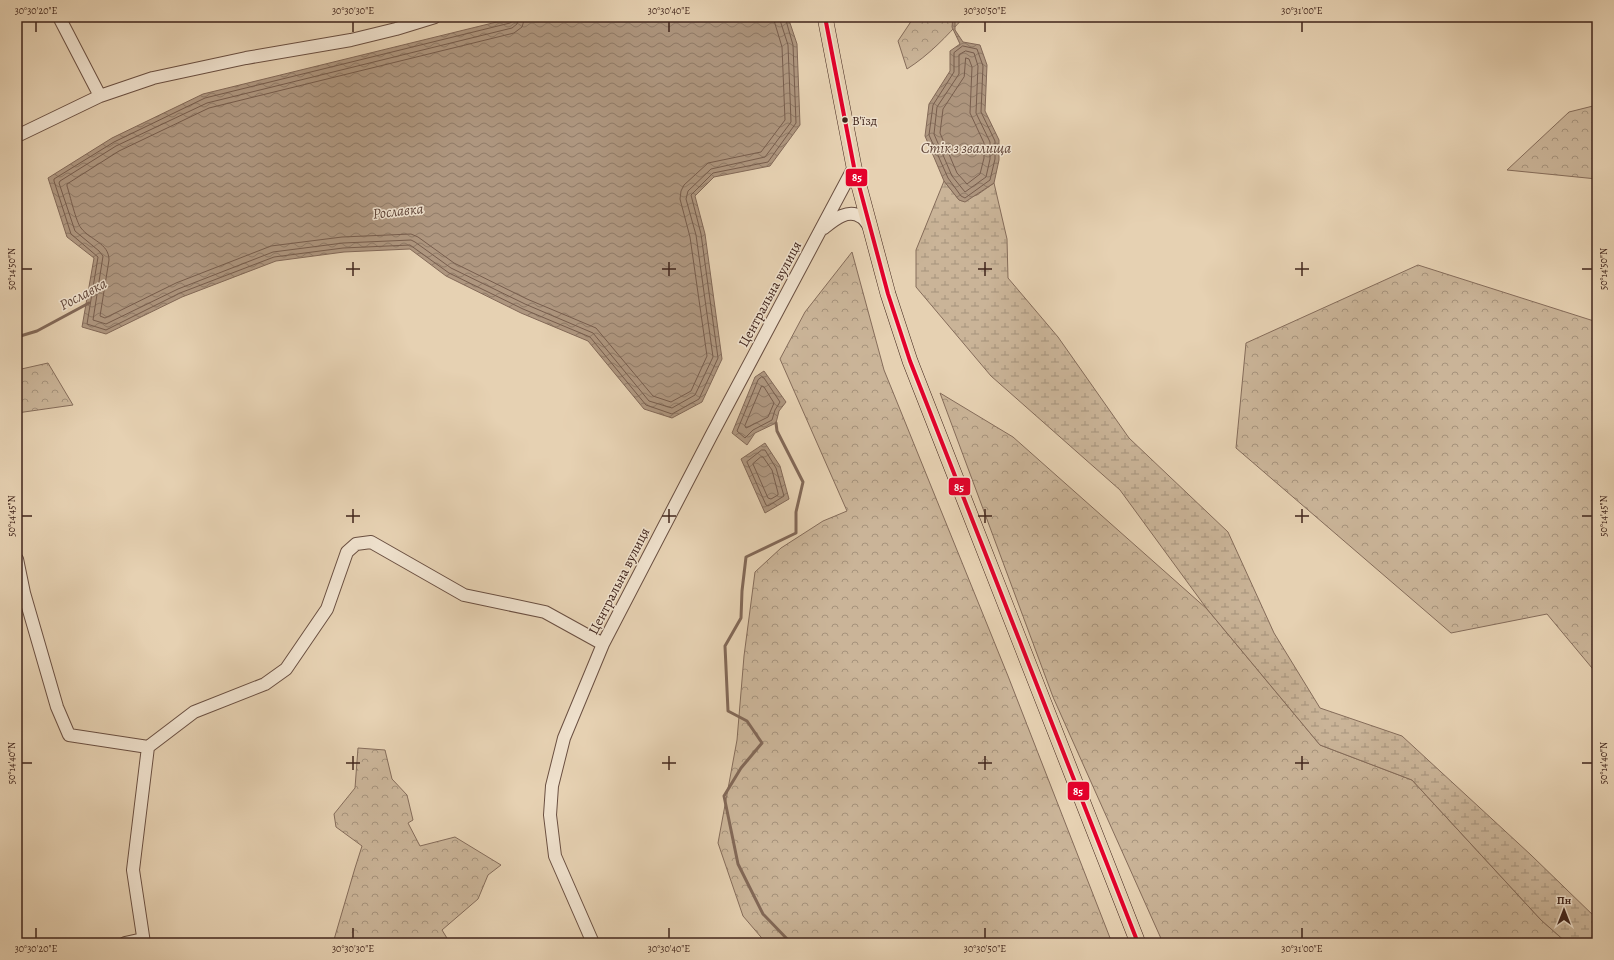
<svg xmlns="http://www.w3.org/2000/svg" width="1614" height="960" font-family="Alegreya,serif">
<style>
.forest{fill:url(#forest-crowns);stroke:#856c5a}
.wetland{fill:url(#wetland-marsh);stroke:#856c5a}
.water{fill:url(#water-waves);stroke:#826857}
.lines{fill:none;stroke-linecap:round;stroke-linejoin:round}
.shore{stroke:#775d4d;stroke-width:1}
.stream{stroke:#826857;stroke-width:3}
.minor-casing{stroke:#6a4f41;stroke-width:14}
.major-casing{stroke:#40241b;stroke-width:16}
.minor{stroke:#efe1cd;stroke-width:12}
.major{stroke:#e6d1b2;stroke-width:15}
.bus-1-casing{stroke:#efe1cd;stroke-width:7}
.bus-1{stroke:#e4002b;stroke-width:4}
.ticks{fill:none;stroke:#40241b;stroke-width:1.5}
.bus-dot{fill:#40241b;stroke:#efe1cd;stroke-width:1.5}
.labels{text-anchor:middle;dominant-baseline:central;stroke-width:3;stroke-linejoin:round;paint-order:stroke}
.bus-label{font-size:13px;fill:#40241b;stroke:#efe1cd;text-anchor:start}
.street-label{font-size:14px;fill:#40241b;stroke:#efe1cd}
.water-label{font-size:15px;font-style:italic;fill:#614639;stroke:#efe1cd}
.line-badge{stroke:#efe1cd;stroke-width:1.5}
.badge-label{font-size:11px;text-anchor:middle;font-weight:bold;fill:#fff}
.neatline{fill:none;stroke:#40241b;stroke-width:1.5}
.ticks-label{font-size:10px;text-anchor:middle;fill:#40241b}
</style>
<defs>
<pattern id="forest-crowns" width="20" height="18" patternUnits="userSpaceOnUse"><rect width="20" height="18" fill="#cab498"/><path d="M2 6a3 3 0 1 1 6 0M12 15a3 3 0 1 1 6 0" fill="none" stroke="#a5927b"/></pattern>
<pattern id="wetland-marsh" width="20" height="14" patternUnits="userSpaceOnUse"><rect width="20" height="14" fill="#cab498"/><path d="M1 5h8M5 5V1M11 12h8M15 12V8" fill="none" stroke="#a5927b"/></pattern>
<pattern id="water-waves" width="16" height="10" patternUnits="userSpaceOnUse"><rect width="16" height="10" fill="#ae967f"/><path d="M0 5q4-4 8 0t8 0" fill="none" stroke="#8f7a67"/></pattern>
</defs>
<rect width="100%" height="100%" fill="#e6d1b2"/>
<filter id="stains"><feTurbulence type="fractalNoise" baseFrequency=".005" numOctaves="4"/><feColorMatrix values="0 0 0 0 .2 0 0 0 0 .09 0 0 0 0 .02 0 0 0 .5 -.17"/></filter>
<radialGradient id="worn" r=".72"><stop offset=".6" stop-color="#630" stop-opacity="0"/><stop offset="1" stop-color="#630" stop-opacity=".3"/></radialGradient>
<!-- forest -->
<path class="forest" d="M914,17H964C946,37 929,55 907,69L898,41Z
M1597,105V179L1507,170L1569,112Z
M852,252L884,370L1008,676L1112,943H766L743,916L718,843L737,740L744,656L755,572L781,548L823,521L847,511L780,359L805,312Z
M1418,265L1597,322V674L1547,614L1451,633L1236,448L1246,343Z
M48,363L73,405L17,413V370Z
M940,393L1013,437L1207,609L1320,745L1412,780L1541,920L1567,943H1163L1053,697Z
M358,748L385,750L392,779L407,795L413,820L408,823L420,846L455,837L501,865L488,875L478,899L442,930L450,943H333L355,868L362,846L336,827L334,814L355,788Z"/>
<!-- wetland -->
<path class="wetland" d="M944,181L959,200L977,195L994,183L1007,239L1008,278L1058,337L1129,438L1228,532L1274,633L1320,708L1402,736L1531,855L1597,919V943H1567L1541,920L1412,780L1320,745L1207,609L1120,490L991,376L916,287V250Z"/>
<!-- water -->
<path class="water" d="M517,17H788L797,44L800,125L770,166L714,177L695,196L705,234L722,359L702,402L672,418L644,409L588,341L521,313L446,276L410,249L344,252L276,261L182,297L106,334L82,327L94,258L67,237L48,178L112,138L203,94Z
M953,17H955V30L963,42L980,45L987,65L985,111L999,140V160L994,183L965,202L959,200L944,181L925,136L929,104L950,71V51L960,44L952,27Z
M764,371L786,402L779,411L776,423L755,433L747,445L732,433L755,377Z
M765,443L780,466L789,499L765,513L741,459Z"/>
<g class="lines">
<!-- shore -->
<path class="shore" d="M514,17L513,21L510,23L205,98L114,142L54,179V181L71,234L98,257L87,324L106,330L180,293L274,257L343,248L410,245L449,273L523,309L590,337L646,405L672,414L699,399L718,358L701,234L691,195L713,173L768,162L796,123L793,45L785,17
M519,17L517,24L512,28L207,103L116,146L60,181L59,183L75,231L99,251L103,256L93,320L106,324L178,289L273,252L343,243L411,240L415,242L451,268L525,304L593,333L649,401L672,408L695,395L713,357L696,235L686,199L688,191L711,169L765,157L791,122L788,45L779,17
M525,17L522,27L514,33L209,108L119,151L67,184V186C70,195 76,222 81,228C90,240 109,243 109,260L100,316L105,318L176,283L271,246L342,237L411,234L418,237L454,263L527,299L596,328L653,396L671,402L691,391L707,356L690,237L680,199L681,191L684,185L708,163L761,152L785,120L782,47L773,17
M963,46L977,49L983,66L981,112L995,141V159L990,180L965,198L961,196L948,178L929,135L933,105L954,72V53Z
M966,51L974,53L978,66L976,113L990,142V159L986,177L965,192L952,176L934,134L937,107L959,74V55Z
M966,58L969,59L972,67L970,113L984,143V158L980,174L967,184L957,173L940,133L943,109L964,77Z
M762,377L764,378L780,402L775,410L772,420L753,430L745,438L737,431L758,380Z
M762,386L764,387L774,403L768,417L746,428L745,426Z
M762,450H765L776,468L784,496L768,506L766,505L747,462Z
M761,457H763L772,470L778,493V495L771,499L768,498L753,464Z"/>
<!-- stream -->
<path class="stream" d="M17,337L37,331L89,303
M776,423L777,431L803,482L796,512V533L746,557L742,591L741,618L725,646L728,711L747,721L762,743L741,768L724,796L738,864L763,914L791,943"/>
<!-- minor casing -->
<g class="minor-casing">
<path id="minor" d="M59,17L100,96
M17,136L100,96L153,78L246,58L351,40L396,29L435,17
M824,228C834,220 848,208 861,217C865,219 867,224 870,227
M17,559L24,593L57,707L69,735L148,747
M125,943L143,939
M144,943L133,870L148,747L194,712L265,684L286,669L327,609L347,552L356,544L371,542L464,595L545,612L603,644
M593,943L555,856L550,815L552,786L564,738L603,644L711,436L854,167"/>
</g>
<!-- major casing -->
<g class="major-casing">
<path id="major" d="M825,17L854,167L888,294L910,361L1138,943"/>
</g>
<!-- minor -->
<use href="#minor" class="minor"/>
<!-- major -->
<use href="#major" class="major"/>
<!-- bus-1 casing -->
<g class="bus-1-casing">
<path id="bus-1" d="M825,17L854,167L888,294L910,361L1138,943"/>
</g>
<!-- bus-1 -->
<use href="#bus-1" class="bus-1"/>
</g>
<!-- ticks -->
<path class="ticks" d="M36,22V32M353,22V32M669,22V32M985,22V32M1302,22V32M353,262V276M669,262V276M985,262V276M1302,262V276M22,269H32M346,269H360M662,269H676M978,269H992M1295,269H1309M1582,269H1592M353,509V523M669,509V523M985,509V523M1302,509V523M22,516H32M346,516H360M662,516H676M978,516H992M1295,516H1309M1582,516H1592M353,756V770M669,756V770M985,756V770M1302,756V770M22,763H32M346,763H360M662,763H676M978,763H992M1295,763H1309M1582,763H1592M36,928V938M353,928V938M669,928V938M985,928V938M1302,928V938"/>
<!-- markers -->
<circle class="bus-dot" cx="845" cy="120" r="3.5"/>
<g class="labels">
<!-- bus labels -->
<g class="bus-label">
<text x="852" y="120">В'їзд</text>
</g>
<!-- street labels -->
<g class="street-label">
<text transform="translate(770 294) rotate(-62)">Центральна вулиця</text>
<text transform="translate(619 581) rotate(-63)">Центральна вулиця</text>
</g>
<!-- water labels -->
<g class="water-label">
<text x="966" y="148">Стік з звалища</text>
<text transform="translate(398 211) rotate(-6)">Рославка</text>
<text transform="translate(83 294) rotate(-28)">Рославка</text>
</g>
</g>
<g class="line-badge">
<rect x="845" y="168" width="23" height="19" rx="4" fill="#e4002b"/>
<rect x="948" y="477" width="23" height="19" rx="4" fill="#e4002b"/>
<rect x="1067" y="781" width="23" height="20" rx="4" fill="#e4002b"/>
</g>
<g class="badge-label">
<text x="857" y="181">85</text>
<text x="959" y="491">85</text>
<text x="1078" y="795">85</text>
</g>
<!-- margin -->
<rect width="1614" height="960" fill="none" stroke="#e6d1b2" stroke-width="44"/>
<!-- north arrow -->
<g transform="translate(1564 910)" stroke="#efe1cd" stroke-width="3" paint-order="stroke">
<path d="M0-3L7 15L0 10L-7 15Z" fill="#40241b"/>
<text y="-6" font-size="11" font-weight="bold" text-anchor="middle" fill="#40241b">Пн</text>
</g>
<rect x="22" y="22" width="1570" height="916" class="neatline"/>
<g class="ticks-label">
<text x="36" y="14">30°30'20"E</text>
<text x="353" y="14">30°30'30"E</text>
<text x="669" y="14">30°30'40"E</text>
<text x="985" y="14">30°30'50"E</text>
<text x="1302" y="14">30°31'00"E</text>
<text transform="translate(11 269) rotate(-90)" y="4">50°14'50"N</text>
<text transform="translate(1603 269) rotate(-90)" y="4">50°14'50"N</text>
<text transform="translate(11 516) rotate(-90)" y="4">50°14'45"N</text>
<text transform="translate(1603 516) rotate(-90)" y="4">50°14'45"N</text>
<text transform="translate(11 763) rotate(-90)" y="4">50°14'40"N</text>
<text transform="translate(1603 763) rotate(-90)" y="4">50°14'40"N</text>
<text x="36" y="952">30°30'20"E</text>
<text x="353" y="952">30°30'30"E</text>
<text x="669" y="952">30°30'40"E</text>
<text x="985" y="952">30°30'50"E</text>
<text x="1302" y="952">30°31'00"E</text>
</g>
<rect width="100%" height="100%" filter="url(#stains)"/>
<rect width="100%" height="100%" fill="url(#worn)"/>
</svg>
